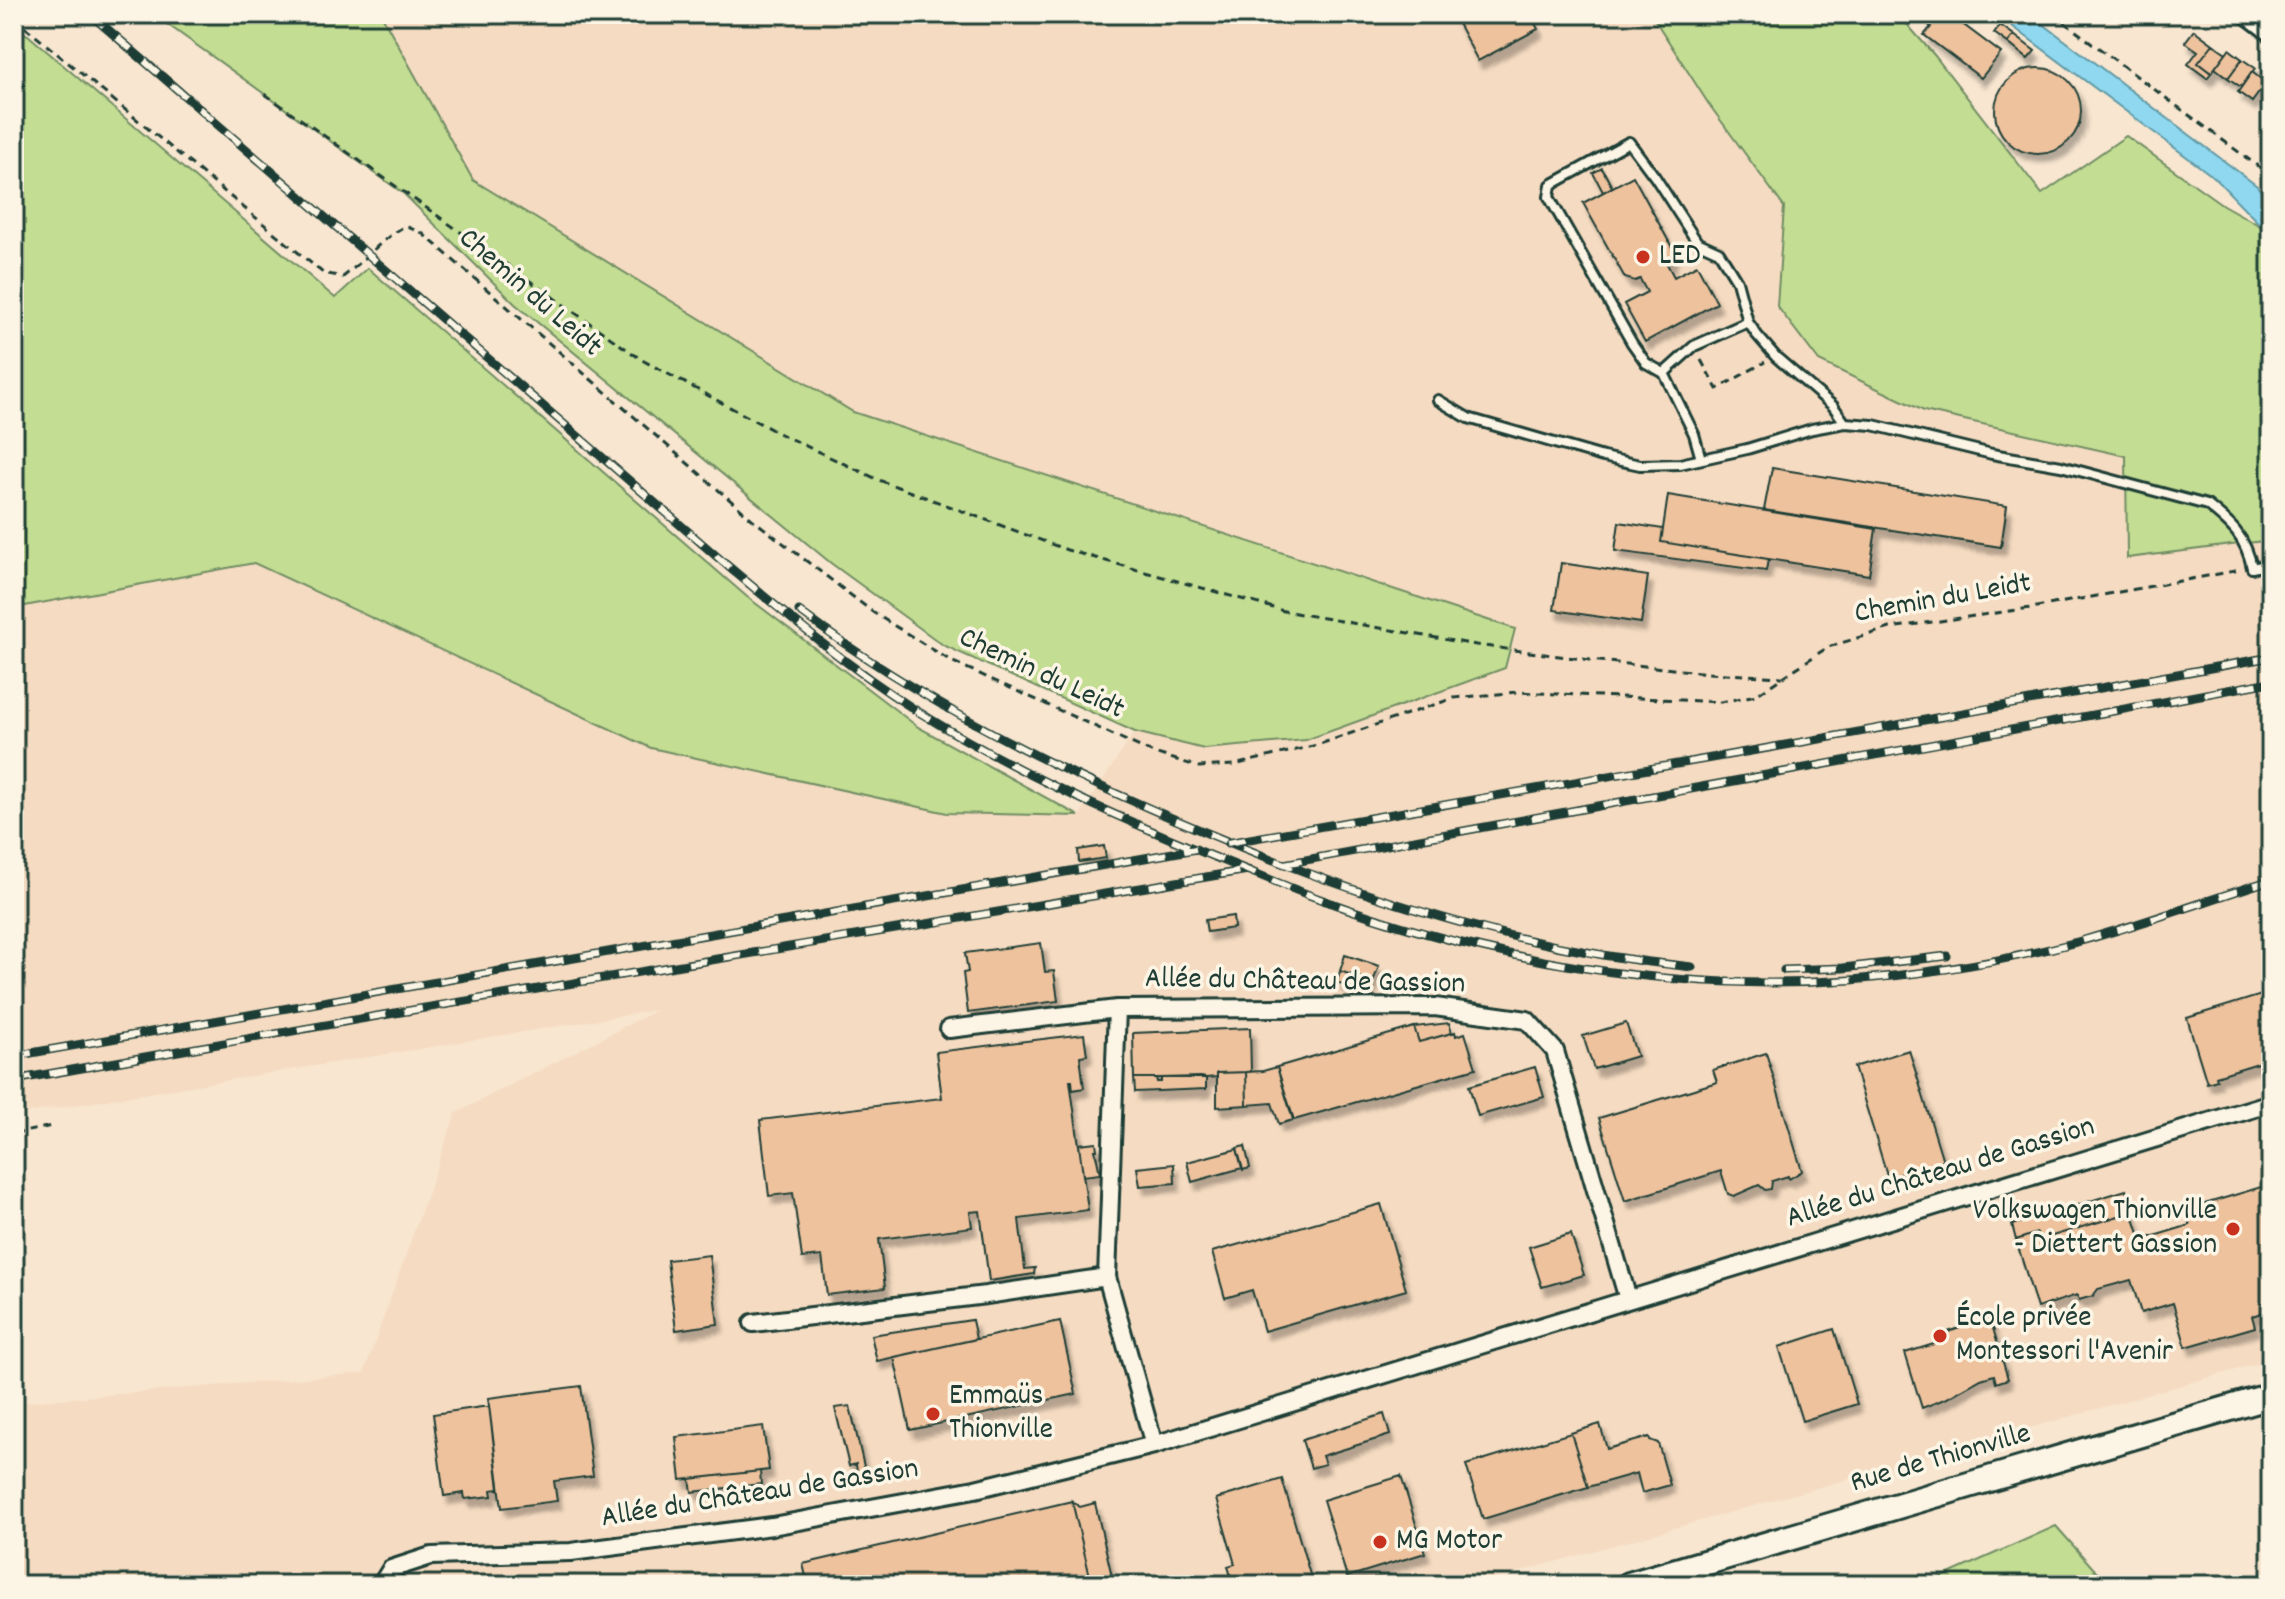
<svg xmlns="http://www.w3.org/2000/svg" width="2285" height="1599" font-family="Dekko,sans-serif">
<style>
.built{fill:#f5dbc1}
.green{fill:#c3dd93;stroke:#718d64;stroke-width:2}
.water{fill:#8fd8f0;stroke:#629aa5;stroke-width:2}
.building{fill:#efc29e;stroke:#1f3d34;stroke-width:2;filter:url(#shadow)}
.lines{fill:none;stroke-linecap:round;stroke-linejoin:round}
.service-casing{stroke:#1f3d34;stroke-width:14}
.minor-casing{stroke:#1f3d34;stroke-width:22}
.secondary-casing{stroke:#1f3d34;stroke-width:30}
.path{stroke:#1f3d34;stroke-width:3;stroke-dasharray:8 6;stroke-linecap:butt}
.service{stroke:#fcf5e5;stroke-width:8}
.minor{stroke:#fcf5e5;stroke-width:16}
.secondary{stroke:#fcf5e5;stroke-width:24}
.rail-casing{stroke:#1f3d34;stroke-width:9}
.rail{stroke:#fcf5e5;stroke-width:6;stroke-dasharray:18;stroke-linecap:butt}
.poi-dot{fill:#c8321e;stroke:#fcf5e5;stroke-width:3}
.labels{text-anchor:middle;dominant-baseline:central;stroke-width:7;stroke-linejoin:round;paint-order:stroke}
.poi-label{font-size:30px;fill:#1f3d34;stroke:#fcf5e5;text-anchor:start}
.street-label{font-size:30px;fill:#1f3d34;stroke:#fcf5e5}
</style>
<defs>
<filter id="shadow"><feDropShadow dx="4.5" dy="8" stdDeviation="2" flood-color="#0004"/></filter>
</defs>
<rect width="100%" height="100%" fill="#f8e6d0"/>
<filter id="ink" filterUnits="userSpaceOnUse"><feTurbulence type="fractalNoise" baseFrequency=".0125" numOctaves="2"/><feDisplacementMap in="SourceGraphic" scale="16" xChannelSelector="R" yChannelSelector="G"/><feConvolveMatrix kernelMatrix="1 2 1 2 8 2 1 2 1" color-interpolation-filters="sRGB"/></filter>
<g filter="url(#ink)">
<!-- built -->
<path class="built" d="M381,14H1651L1708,103L1784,207L1777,306L1924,411L2127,456L2128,558L2271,540V1360L1472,1585H14V1403L364,1373L456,1113L657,1010L14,1115V608L254,563L651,748L1079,816L1135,732L1204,749L1506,667L1515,629L853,412L473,180Z"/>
<!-- green -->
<path class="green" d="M153,14H381L473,180L853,412L1515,629L1505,668L1306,740L1204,749L1135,732L943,645L832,564L515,304L404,194Z
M1651,14H1898L1935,56L2042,194L2126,136L2223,205L2271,232V540L2127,558L2126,456L1924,411L1819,361L1777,306L1784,207L1708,103Z
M14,28L28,35L335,298L368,268L746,596L918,727L1079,816L947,813L651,748L254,563L14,608Z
M2056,1526L2108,1585H1924Z"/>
<!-- water -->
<path class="water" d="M1996,14H2030L2257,186L2271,205V236L2215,178Z"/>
<!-- building -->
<path class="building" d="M1453,14H1530L1538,29L1478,61Z
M1940,14H1949L2001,53L1981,78L1924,35L1931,27L1926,22L1927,17L1932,15L1938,18Z
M2000,25L2014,35L2008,43L1994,33Z
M2194,30L2213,44L2198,63L2211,73L2207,78L2188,64L2198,51L2185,42Z
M2014,35L2035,51L2028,59L2008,43Z
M2213,44L2226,53L2211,73L2198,63Z
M2229,49L2242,59L2228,78L2215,68Z
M2242,59L2255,68L2241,87L2228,78Z
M1995 111a43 43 0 1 1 86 0a43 43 0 1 1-86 0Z
M2252,72L2266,83L2252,102L2238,92Z
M1602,168L1612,187L1603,192L1593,173Z
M1633,176L1674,251L1671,262L1667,264L1674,277L1697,265L1717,303L1645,342L1624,304L1647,292L1640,279L1635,281L1625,278L1583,203Z
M1772,468L2007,506L2001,547L1764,510Z
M1668,495L1876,529L1869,575L1661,542Z
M1619,522L1663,529L1661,542L1768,559L1766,571L1615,551Z
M1561,563L1648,576L1641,623L1554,610Z
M1104,846L1106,858L1079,862L1078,850Z
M1233,916L1234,928L1207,932L1205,920Z
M1041,943L1045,972L1054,971L1058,1001L968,1013L963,973L968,972L965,953Z
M1345,955L1379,966L1373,982L1340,971Z
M1340,971L1372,982L1369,993L1337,983Z
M2271,992V1059L2216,1076L2217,1080L2207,1083L2187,1018Z
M1449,1023L1452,1033L1419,1042L1414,1027Z
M1626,1023L1637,1056L1594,1069L1583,1036Z
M1414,1027L1419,1042L1455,1032L1456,1036L1465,1033L1476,1068L1294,1120L1277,1067Z
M1250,1028L1251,1072L1217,1073V1077L1206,1078H1134L1133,1033Z
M1084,1034L1087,1055L1080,1056L1084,1088L1073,1090L1072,1081H1070L1088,1210L1019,1219L1025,1269L1035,1268L1034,1274L989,1281L980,1211L970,1212L972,1227L879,1239L885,1288L827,1295L822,1256L802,1258L793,1193L769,1196L760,1120L942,1098L936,1052Z
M1909,1050L1943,1161L1888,1178L1854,1067Z
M1766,1053L1802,1171L1789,1179L1788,1176L1772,1181L1771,1189L1765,1190L1759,1185L1734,1196L1728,1194L1721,1171L1625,1201L1599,1118L1717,1082L1713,1070Z
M1277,1067L1293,1120L1279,1124L1272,1103L1247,1105L1246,1072L1263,1071Z
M1535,1067L1544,1097L1478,1116L1469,1086Z
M1246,1072L1247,1105L1217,1107V1073Z
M1201,1077L1206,1078V1089L1135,1092L1134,1078H1156L1157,1082H1161V1078Z
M1096,1142L1097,1150H1095L1100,1174L1083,1176L1079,1144Z
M1245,1146L1250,1168L1243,1170L1237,1148Z
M1237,1149L1242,1168L1192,1182L1187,1162Z
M1174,1164L1175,1183L1140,1186L1137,1168Z
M2271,1184V1275L2264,1277L2271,1310L2252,1316L2255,1327L2186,1347L2173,1303L2141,1313L2131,1280L2098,1289L2093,1296L2079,1300L2077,1295L2037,1308L2016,1240L2037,1233L2039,1240L2132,1212L2141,1240L2190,1225L2185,1210Z
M2126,1190L2132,1212L2039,1240L2037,1233L2016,1240L2012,1225Z
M1381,1204L1406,1290L1264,1331L1252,1290L1225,1298L1212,1252Z
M1571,1234L1584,1275L1542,1287L1529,1247Z
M709,1255L718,1324L676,1330L667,1260Z
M1990,1318L2008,1379L1996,1383L1994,1375L1981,1379L1947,1398L1922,1408L1905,1353L1947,1340L1945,1333Z
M972,1320L976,1339L877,1361L871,1335Z
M1060,1321L1076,1394L910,1430L894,1357Z
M1834,1329L1857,1404L1802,1421L1779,1347Z
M581,1386L593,1476L554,1481L557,1501L502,1508L488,1398Z
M489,1406L499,1489L491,1490L492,1496L465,1499L464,1493L444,1496L433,1414Z
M850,1406L865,1471L857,1472L856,1464L849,1466L835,1408Z
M1384,1414L1390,1435L1322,1456L1325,1464L1311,1468L1302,1440Z
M1600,1424L1607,1449L1649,1437L1650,1440L1658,1443L1670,1485L1642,1493L1637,1473L1588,1487L1571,1433Z
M763,1426L769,1470L681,1480L676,1437Z
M1571,1433L1588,1487L1483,1519L1466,1465Z
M760,1471L761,1484L692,1492L690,1479Z
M1401,1476L1425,1553L1347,1577L1323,1500Z
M1282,1479L1313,1585H1242L1241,1582L1233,1584L1228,1566L1235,1564L1216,1499Z
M1072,1501L1092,1585H808L803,1564Z
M1072,1501L1080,1507L1095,1503L1114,1585H1092Z"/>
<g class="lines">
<!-- service casing -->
<g class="service-casing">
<path id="service" d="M1664,373L1694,346L1748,322
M1438,400L1468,418L1603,457L1640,465L1680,464L1747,449L1812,429L1845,423L1873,425L1992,454L2061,466L2207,505C2231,524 2246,537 2252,568L2271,564
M1701,459L1694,434L1664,373L1646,363L1632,343L1549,197L1551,185L1629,142L1655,177L1697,242L1719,252L1737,281L1748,322L1757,335L1776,357L1833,406L1845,423"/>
</g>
<!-- minor casing -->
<g class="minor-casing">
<path id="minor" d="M2246,14L2271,33
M1117,1009L1435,1007L1527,1020L1555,1051L1628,1299
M949,1029L1117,1009L1107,1277L1154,1445
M753,1323L986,1295L1107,1277
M381,1585L391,1569L431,1556L571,1552L772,1526L975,1489L1154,1445L2271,1103"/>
</g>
<!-- secondary casing -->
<g class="secondary-casing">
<path id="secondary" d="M1629,1585L2271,1396"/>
</g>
<!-- path -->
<path class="path" d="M2053,14L2271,176
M14,18L323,273L343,277C364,261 381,239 405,226L422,233L752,519L874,613L951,661L1151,752L1199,767L1234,765L1317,745L1454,698L1518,692L1721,702L1756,695L1828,647L1890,628L2031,608L2240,570
M265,94L642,360L780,434L879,480L1067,550L1284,611L1476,645L1590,660L1709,673L1782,677
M1701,360L1717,389L1765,362
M14,1134L52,1126"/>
<!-- service -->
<use href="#service" class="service"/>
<!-- minor -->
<use href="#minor" class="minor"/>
<!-- secondary -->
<use href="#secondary" class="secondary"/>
<!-- rail casing -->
<g class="rail-casing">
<path id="rail" d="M90,14L729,567C789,617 848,667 914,709C1008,768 1109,814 1212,856C1248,870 1284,886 1320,899C1488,961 1673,993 1851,980C1928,974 2006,961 2081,941C2145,923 2208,900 2271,880
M799,611C922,703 1058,771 1200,830C1358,897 1521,950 1692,967
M1227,843L1831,737L2271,657
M1284,864L2271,682
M1784,970L1843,968L1947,956
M14,1056L1196,849
M14,1080L383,1015L1248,870"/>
</g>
<!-- rail -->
<use href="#rail" class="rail"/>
</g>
</g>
<!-- markers -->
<g class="poi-dot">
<circle cx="1643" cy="257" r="8"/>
<circle cx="2233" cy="1229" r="8"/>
<circle cx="1940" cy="1336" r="8"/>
<circle cx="933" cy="1414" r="8"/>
<circle cx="1380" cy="1542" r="8"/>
</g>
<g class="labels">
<!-- poi labels -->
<g class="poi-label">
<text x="1659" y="257">LED</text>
<text x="2217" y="1212" text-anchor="end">Volkswagen Thionville<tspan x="2217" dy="34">- Diettert Gassion</tspan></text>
<text x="1956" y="1319">École privée<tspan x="1956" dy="34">Montessori l'Avenir</tspan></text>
<text x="949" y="1397">Emmaüs<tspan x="949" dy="34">Thionville</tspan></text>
<text x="1396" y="1542">MG Motor</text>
</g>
<!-- street labels -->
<g class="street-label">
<text transform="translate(529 294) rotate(41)">Chemin du Leidt</text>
<text transform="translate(1943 600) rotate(-10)">Chemin du Leidt</text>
<text transform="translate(1041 675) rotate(25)">Chemin du Leidt</text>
<text transform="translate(1305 983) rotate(1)">Allée du Château de Gassion</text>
<text transform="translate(1941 1174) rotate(-17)">Allée du Château de Gassion</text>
<text transform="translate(1941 1460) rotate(-16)">Rue de Thionville</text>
<text transform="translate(760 1495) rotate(-9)">Allée du Château de Gassion</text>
</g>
</g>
<!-- margin -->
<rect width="2285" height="1599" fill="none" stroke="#fcf5e5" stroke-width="48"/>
<rect x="24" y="24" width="2237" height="1551" fill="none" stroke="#1f3d34" stroke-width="3" filter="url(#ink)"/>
</svg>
